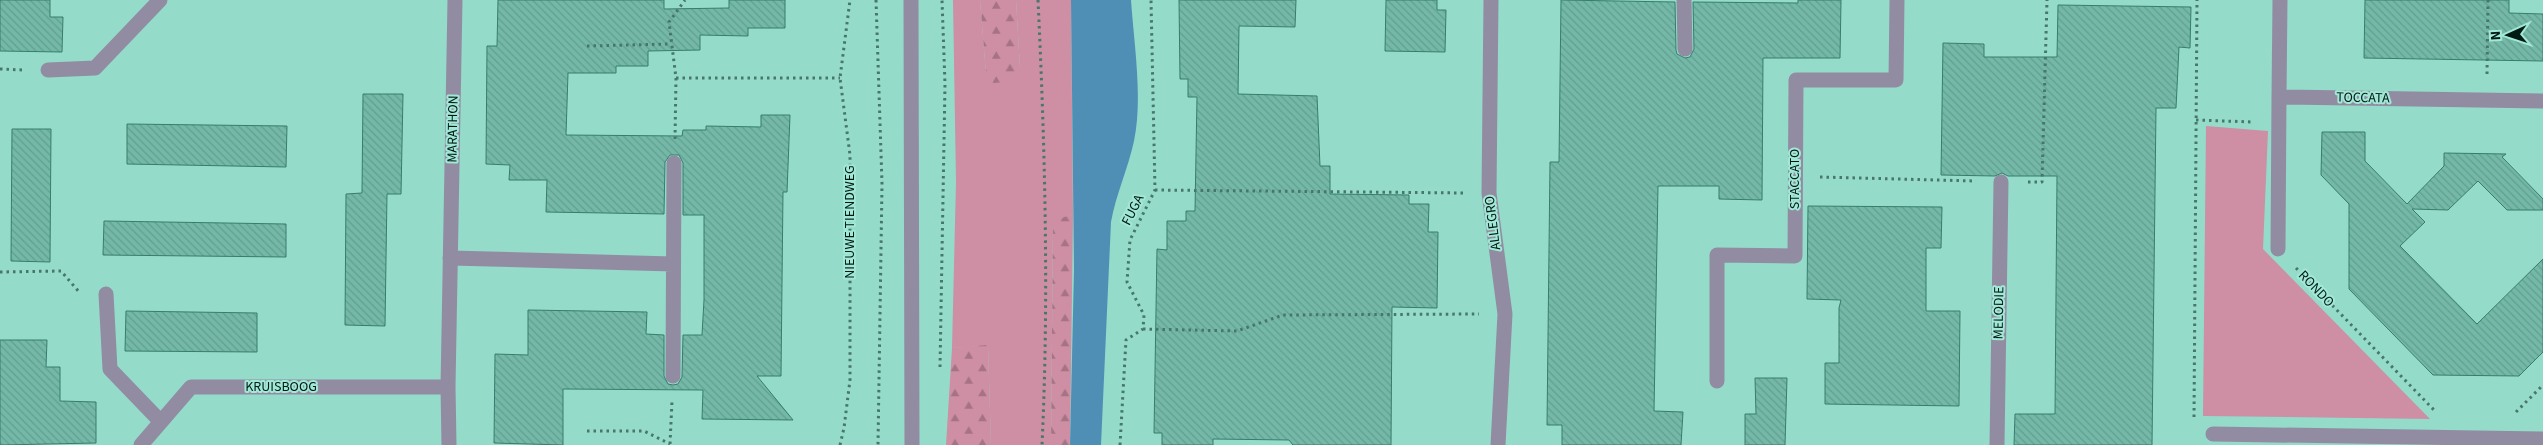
<svg xmlns="http://www.w3.org/2000/svg" width="2543" height="445" font-family="'Source Sans 3',sans-serif">
<style>
.grass{fill:#ce8ea4}
.forest{fill:url(#forest-firs)}
.water{fill:#508fb5}
.building{fill:url(#building-back-hatch);stroke:#377d6d}
.lines{fill:none;stroke-linecap:round;stroke-linejoin:round}
.path{stroke:#47766a;stroke-width:3;stroke-dasharray:2.5 4;stroke-linecap:butt}
.minor{stroke:#928ca3;stroke-width:15}
.labels{text-anchor:middle;dominant-baseline:central;stroke-width:4;stroke-linejoin:round;paint-order:stroke}
.street-label{font-size:14px;fill:#001a14;stroke:#a2e8d6}
</style>
<defs>
<pattern id="forest-firs" width="22" height="20" patternUnits="userSpaceOnUse" patternTransform="scale(1.25)"><rect width="22" height="20" fill="#ce8ea4"/><path d="M5 1l3.5 6h-7zM16 11l3.5 6h-7z" fill="#a57384"/></pattern>
<pattern id="building-back-hatch" width="6" height="6" patternUnits="userSpaceOnUse" patternTransform="scale(1.25)"><rect width="6" height="6" fill="#74b9a8"/><path d="M-1 5l2 2M0 0l6 6M5-1l2 2" fill="none" stroke="#639e90"/></pattern>
</defs>
<rect width="100%" height="100%" fill="#95dbca"/>
<!-- grass -->
<path class="grass" d="M953,0H980L986,74L1020,68L1016,0H1071L1073,214L1053,222L1051,445H991L988,346L952,348L956,182Z
M2206,126L2268,131L2263,249L2430,419L2203,416Z"/>
<!-- forest -->
<path class="forest" d="M980,0H1016L1020,68L1018,81L993,83L986,74Z
M1073,214L1070,445H1051L1053,221Z
M988,345L991,445H946L952,348Z"/>
<!-- water -->
<path class="water" d="M1071,0H1131C1134,44 1143,98 1134,141C1128,169 1116,194 1111,222L1101,445H1070L1074,269Z"/>
<!-- building -->
<path class="building" d="M0,0H50V17H63L62,52L0,51Z
M498,0H664V9L729,8V0H785V28H748V36L700,35V50L648,51V66H616V73H568L566,135L682,136L683,130H706V126L761,127V115H790L787,192H783L781,376H757L793,420L702,419L703,390L563,389V445L494,443L495,354L528,355V310L647,312L646,334L664,335V376L668,384L673,385L678,384L682,377L683,335H702L704,300V215H683V163L679,155H670L665,162L664,214L546,212L547,180H509L510,165L486,164L487,46H497Z
M1179,0H1296L1295,27L1239,26L1238,94L1317,96L1320,166H1330V194L1409,195V204H1429L1428,232H1438L1437,308L1392,307L1391,445H1293L1289,440L1213,439V445H1162V433H1154L1157,249L1167,250V221H1186V211H1195L1197,97H1188V79H1180Z
M1386,0H1437V10H1446L1445,52L1385,51Z
M1561,0L1675,2L1676,50L1677,54L1685,58L1690,57L1694,49L1693,2L1798,3V0H1841L1840,58H1763L1762,200L1719,199V186H1658L1654,411L1683,412L1681,445H1562V425H1547L1550,162H1559Z
M2365,0H2509V13L2543,14V61L2364,58Z
M2058,5L2191,7L2190,48L2179,47L2176,108H2156L2152,445H2014L2015,414H2055L2057,176H2008L2002,173L1995,176L1941,175L1943,43L1984,44V57H2057Z
M363,94H403L401,194H387L385,326L345,325L346,194L362,193Z
M127,124L287,126L286,167L127,164Z
M12,129H51L50,262L11,261Z
M2322,132H2365V161L2407,204L2444,166V153L2506,154L2502,157L2543,199V210H2507L2478,181L2448,210L2412,209L2425,222L2400,246L2477,324L2543,259V352L2519,376L2433,375L2349,289V204L2321,175Z
M1808,206L1942,207L1941,248H1926V311H1960L1959,406L1825,404V363H1839V308L1841,300L1807,299Z
M104,221L286,224V257L103,255Z
M126,311L257,313V352L125,351Z
M0,340H47L46,367H60V401L96,402V443L0,445Z
M1755,378H1787L1785,445H1745V414H1756Z"/>
<g class="lines">
<!-- path -->
<path class="path" d="M876,0L882,184L878,445
M1038,0C1045,148 1049,297 1042,445
M587,46L670,44
M0,69L24,70
M2487,74L2488,0
M676,78H840
M2196,120L2253,122
M675,139L676,78L669,22L685,0
M1820,177L1976,181
M2028,182H2042L2047,0
M1155,190L1464,193
M2296,268L2434,410
M0,272L61,271L80,293
M1143,329L1237,331L1283,315L1479,314
M940,367L945,84L942,0
M2516,412L2543,385
M2194,417L2197,0
M587,431H644L670,444
M670,444L672,401
M840,445L844,428L850,380V155L840,78L850,0
M1120,445L1126,340L1143,329L1144,315L1127,282L1130,240L1155,190L1151,0"/>
<!-- minor -->
<path class="minor" d="M911,0L912,445
M1491,0L1489,193L1505,314L1498,445
M1684,0L1685,49
M2280,0L2279,97L2543,101
M48,70L95,68L160,0
M2278,249L2279,97
M450,258L673,264
M106,294L110,369L161,422
M673,376L674,163
M1717,381V255L1795,256L1796,80H1896L1897,0
M2213,434L2543,439
M141,445L191,387H448
M449,445L448,387L455,0
M1997,445L2001,182"/>
</g>
<g class="labels">
<!-- street labels -->
<g class="street-label">
<text transform="translate(2363 98) rotate(1)">TOCCATA</text>
<text transform="translate(453 129) rotate(-89)">MARATHON</text>
<text transform="translate(1795 179) rotate(-90)">STACCATO</text>
<text transform="translate(1133 210) rotate(-63)">FUGA</text>
<text transform="translate(850 222) rotate(-90)">NIEUWE TIENDWEG</text>
<text transform="translate(1493 223) rotate(-97)">ALLEGRO</text>
<text transform="translate(2316 289) rotate(46)">RONDO</text>
<text transform="translate(1999 313) rotate(-89)">MELODIE</text>
<text x="281" y="387">KRUISBOOG</text>
</g>
</g>
<!-- north arrow -->
<g transform="translate(2508 35) rotate(267)" stroke="#a2e8d6" stroke-width="4" paint-order="stroke">
<path d="M0-4L9 19L0 12L-9 19Z" fill="#001a14"/>
<text y="-8" font-size="14" font-weight="bold" text-anchor="middle" fill="#001a14">N</text>
</g>
</svg>
